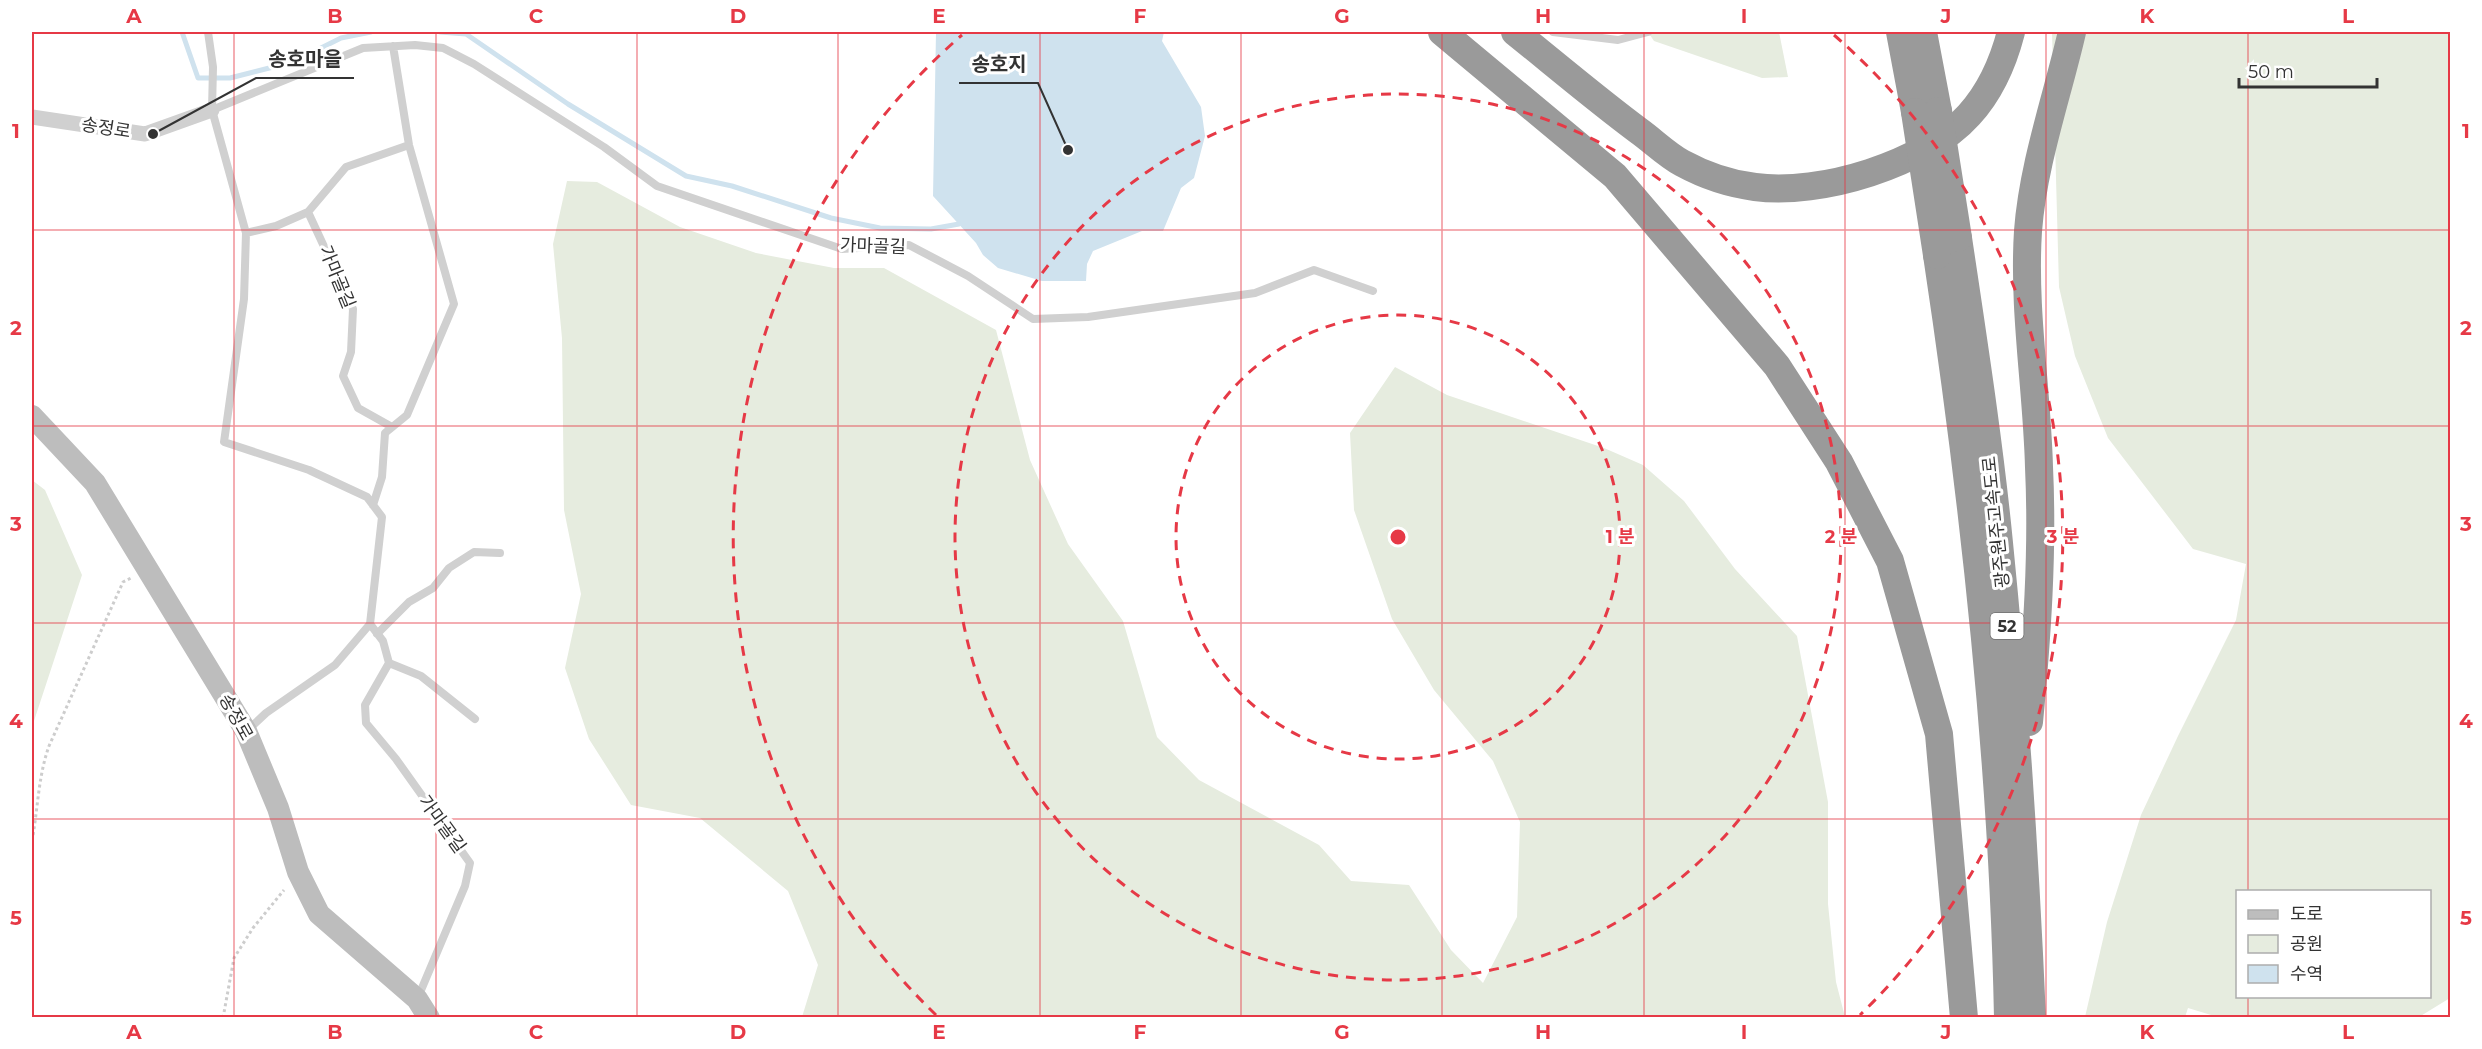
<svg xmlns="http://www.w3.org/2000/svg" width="2482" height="1049" font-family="Montserrat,'Noto Sans KR',sans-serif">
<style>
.green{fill:#e6ecdf;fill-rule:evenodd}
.water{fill:#cfe2ee}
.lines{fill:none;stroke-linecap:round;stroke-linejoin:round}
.stream{stroke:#cfe2ee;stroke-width:5}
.path{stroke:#cdcdcd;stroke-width:3;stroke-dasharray:3 3;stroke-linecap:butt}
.lane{stroke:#d0d0d0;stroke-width:8}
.street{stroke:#d0d0d0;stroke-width:15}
.secondary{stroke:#bdbdbd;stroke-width:22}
.highway{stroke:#9a9a9a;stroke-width:28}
.highway-bridge{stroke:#9a9a9a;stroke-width:28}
.grid{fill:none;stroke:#e63946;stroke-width:1.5;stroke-opacity:0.55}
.ring{fill:none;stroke:#e63946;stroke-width:3;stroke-dasharray:10 8}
.labels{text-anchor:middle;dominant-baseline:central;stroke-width:6;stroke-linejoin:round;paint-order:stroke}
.shield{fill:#fff;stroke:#707070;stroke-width:1.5}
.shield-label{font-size:16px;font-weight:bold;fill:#333}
.street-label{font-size:18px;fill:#333;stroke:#fff}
.centre{fill:#e63946;stroke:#fff;stroke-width:3}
.ring-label{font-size:18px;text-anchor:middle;font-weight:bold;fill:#e63946;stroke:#fff;stroke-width:6;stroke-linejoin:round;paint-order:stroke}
.leader{fill:none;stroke:#333;stroke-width:2}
.callout-dot{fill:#333;stroke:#fff;stroke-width:2}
.callout-label{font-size:20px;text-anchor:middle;font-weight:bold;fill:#333;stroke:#fff;stroke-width:6;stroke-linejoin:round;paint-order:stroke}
.neatline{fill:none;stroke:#e63946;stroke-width:2}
.grid-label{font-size:20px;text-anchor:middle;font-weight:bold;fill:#e63946}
</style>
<rect width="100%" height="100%" fill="#fff"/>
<!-- green -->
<path class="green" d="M1648,32H1779L1788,77L1762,78L1654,41Z
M2052,32H2450V998L2419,1017L2221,1018L2188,1008L2185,1017H2085L2107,922L2141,815L2178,736L2236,620L2246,564L2193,549L2108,438L2075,356L2059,287ZM2238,892H2430V996H2238Z
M567,181L597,182L680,227L756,253L834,268H884L996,330L1030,460L1068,544L1123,621L1157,737L1199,780L1319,845L1351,881L1409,885L1451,950L1483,983L1517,917L1520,822L1493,761L1434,690L1392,619L1354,510L1350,433L1395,367L1447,395L1604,448L1643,465L1684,501L1735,569L1797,636L1828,802V904L1836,982L1845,1017H802L818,965L788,891L700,818L631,805L589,739L565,668L581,594L564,510L562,338L553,244Z
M32,480L45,490L82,575L32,727Z"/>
<!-- water -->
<path class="water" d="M936,32H1164L1162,41L1201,107L1205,136L1194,178L1181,188L1163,231H1142L1093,251L1087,264L1086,281H1042L998,268L983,255L976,243L933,196Z"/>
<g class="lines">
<!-- stream -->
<path class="stream" d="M182,32L198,78H230L293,62L341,38L371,32
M440,32L466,34L568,104L686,176L732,186L831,218L880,228L931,229L959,224"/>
<!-- path -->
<path class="path" d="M32,841C38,809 38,777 49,746L123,582L131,578
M223,1018L234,958L253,928L284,890"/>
<!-- lane -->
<path class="lane" d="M208,32L213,67L212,110L246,233L244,299L224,442L309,470L367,497L382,517L370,624L335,665L266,713L249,729
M1553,32L1618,40L1648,32
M212,110L363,48L415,45L443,48L474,64L604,147L657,186L842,249L909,245L968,276L1033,319L1088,317L1255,293L1314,270L1373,291
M308,212L353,309L351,352L343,376L358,408L392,427
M246,233L276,226L308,212L346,167L409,145
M373,505L382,477L385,433L407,415L454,304L409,145L393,46
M370,624L383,641L389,663L365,705L366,723L396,759L470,863L465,886L419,995
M377,634L409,602L433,588L449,568L474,552L500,553
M389,663L421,676L475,719"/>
<!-- street -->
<path class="street" d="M32,117L145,134L212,110"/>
<!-- secondary -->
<path class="secondary" d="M32,416L95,483L246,731L278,808L298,872L319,914L417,999L429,1018"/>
<!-- highway -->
<path class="highway" d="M1442,32L1615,176L1777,366L1839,462L1890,561L1939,734L1964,1018
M1515,32C1556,65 1596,99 1639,131C1653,141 1667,155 1682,163C1704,175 1731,184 1755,187C1820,196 1925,164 1969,115C1991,91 2003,63 2011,32
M1900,32L1915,112
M1923,32L1938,111
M1958,238C1973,339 1989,441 1999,543C2015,701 2025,859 2032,1018
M1937,255C1975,507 2003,762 2008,1018
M2029,722C2037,638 2043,552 2039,467C2037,389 2023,310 2028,231C2033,164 2057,97 2072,32"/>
<!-- highway-bridge -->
<path class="highway-bridge" d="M1938,111L1958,238
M1915,112L1937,255"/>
</g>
<!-- grid -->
<path class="grid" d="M234,32V1018M436,32V1018M637,32V1018M838,32V1018M1040,32V1018M1241,32V1018M1442,32V1018M1644,32V1018M1845,32V1018M2046,32V1018M2248,32V892M32,230H2450M32,426H2450M32,623H2450M32,819H2450M2248,996V1018"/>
<!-- distance rings -->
<g class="ring">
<circle cx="1398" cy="537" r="222"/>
<circle cx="1398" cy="537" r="443"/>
<path d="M936 1015A665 665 0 0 1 962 35M1834 35A665 665 0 0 1 1860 1015"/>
</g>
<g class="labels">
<!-- shield labels -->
<rect class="shield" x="1990.5" y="613" width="33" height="26" rx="4.5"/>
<g class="shield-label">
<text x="2007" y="626">52</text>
</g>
<!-- street labels -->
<g class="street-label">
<text transform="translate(106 128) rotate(9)">송정로</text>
<text transform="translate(873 246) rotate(2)">가마골길</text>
<text transform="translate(337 277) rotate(68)">가마골길</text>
<text transform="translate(1996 522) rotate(-96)">광주원주고속도로</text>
<text transform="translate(236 717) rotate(61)">송정로</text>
<text transform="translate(442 824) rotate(54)">가마골길</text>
</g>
</g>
<circle cx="1398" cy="537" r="9" class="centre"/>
<g class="ring-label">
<text x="1620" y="543">1 분</text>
<text x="1841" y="543">2 분</text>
<text x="2063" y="543">3 분</text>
</g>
<!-- callouts -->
<path class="leader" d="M153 134L256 78H354M1068 150L1038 83H959"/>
<g class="callout-dot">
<circle cx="153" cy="134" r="6"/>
<circle cx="1068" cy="150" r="6"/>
</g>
<g class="callout-label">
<text x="305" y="66">송호마을</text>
<text x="999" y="71">송호지</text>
</g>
<!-- border -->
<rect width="2482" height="1049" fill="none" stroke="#ffffff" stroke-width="66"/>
<!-- legend -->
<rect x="2236" y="890" width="195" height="108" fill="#ffffff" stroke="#adadad" stroke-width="1.5"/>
<rect x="2248" y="910" width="30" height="9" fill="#bdbdbd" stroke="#adadad" stroke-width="1.5"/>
<text x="2290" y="920" font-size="18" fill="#333333">도로</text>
<rect x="2248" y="935" width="30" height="18" fill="#e6ecdf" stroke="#adadad" stroke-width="1.5"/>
<text x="2290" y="950" font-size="18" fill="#333333">공원</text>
<rect x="2248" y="965" width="30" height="18" fill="#cfe2ee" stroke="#adadad" stroke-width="1.5"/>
<text x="2290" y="980" font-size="18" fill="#333333">수역</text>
<!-- scale -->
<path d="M2239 78v9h138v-9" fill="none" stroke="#333333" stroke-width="3"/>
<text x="2248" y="78" font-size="18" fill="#333333" stroke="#ffffff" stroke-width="4.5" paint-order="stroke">50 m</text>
<rect x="33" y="33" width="2416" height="983" class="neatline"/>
<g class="grid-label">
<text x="134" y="23">A</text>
<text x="335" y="23">B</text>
<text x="536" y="23">C</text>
<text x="738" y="23">D</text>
<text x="939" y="23">E</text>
<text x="1140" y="23">F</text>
<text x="1342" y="23">G</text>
<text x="1543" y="23">H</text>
<text x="1744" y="23">I</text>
<text x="1946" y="23">J</text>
<text x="2147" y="23">K</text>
<text x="2348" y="23">L</text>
<text x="16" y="138">1</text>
<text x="2466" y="138">1</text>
<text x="16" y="335">2</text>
<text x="2466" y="335">2</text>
<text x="16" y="531">3</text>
<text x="2466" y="531">3</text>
<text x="16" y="728">4</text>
<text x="2466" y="728">4</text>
<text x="16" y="925">5</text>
<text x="2466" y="925">5</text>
<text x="134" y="1039">A</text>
<text x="335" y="1039">B</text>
<text x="536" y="1039">C</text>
<text x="738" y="1039">D</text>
<text x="939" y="1039">E</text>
<text x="1140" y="1039">F</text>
<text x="1342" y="1039">G</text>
<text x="1543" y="1039">H</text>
<text x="1744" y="1039">I</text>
<text x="1946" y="1039">J</text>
<text x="2147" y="1039">K</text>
<text x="2348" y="1039">L</text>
</g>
</svg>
